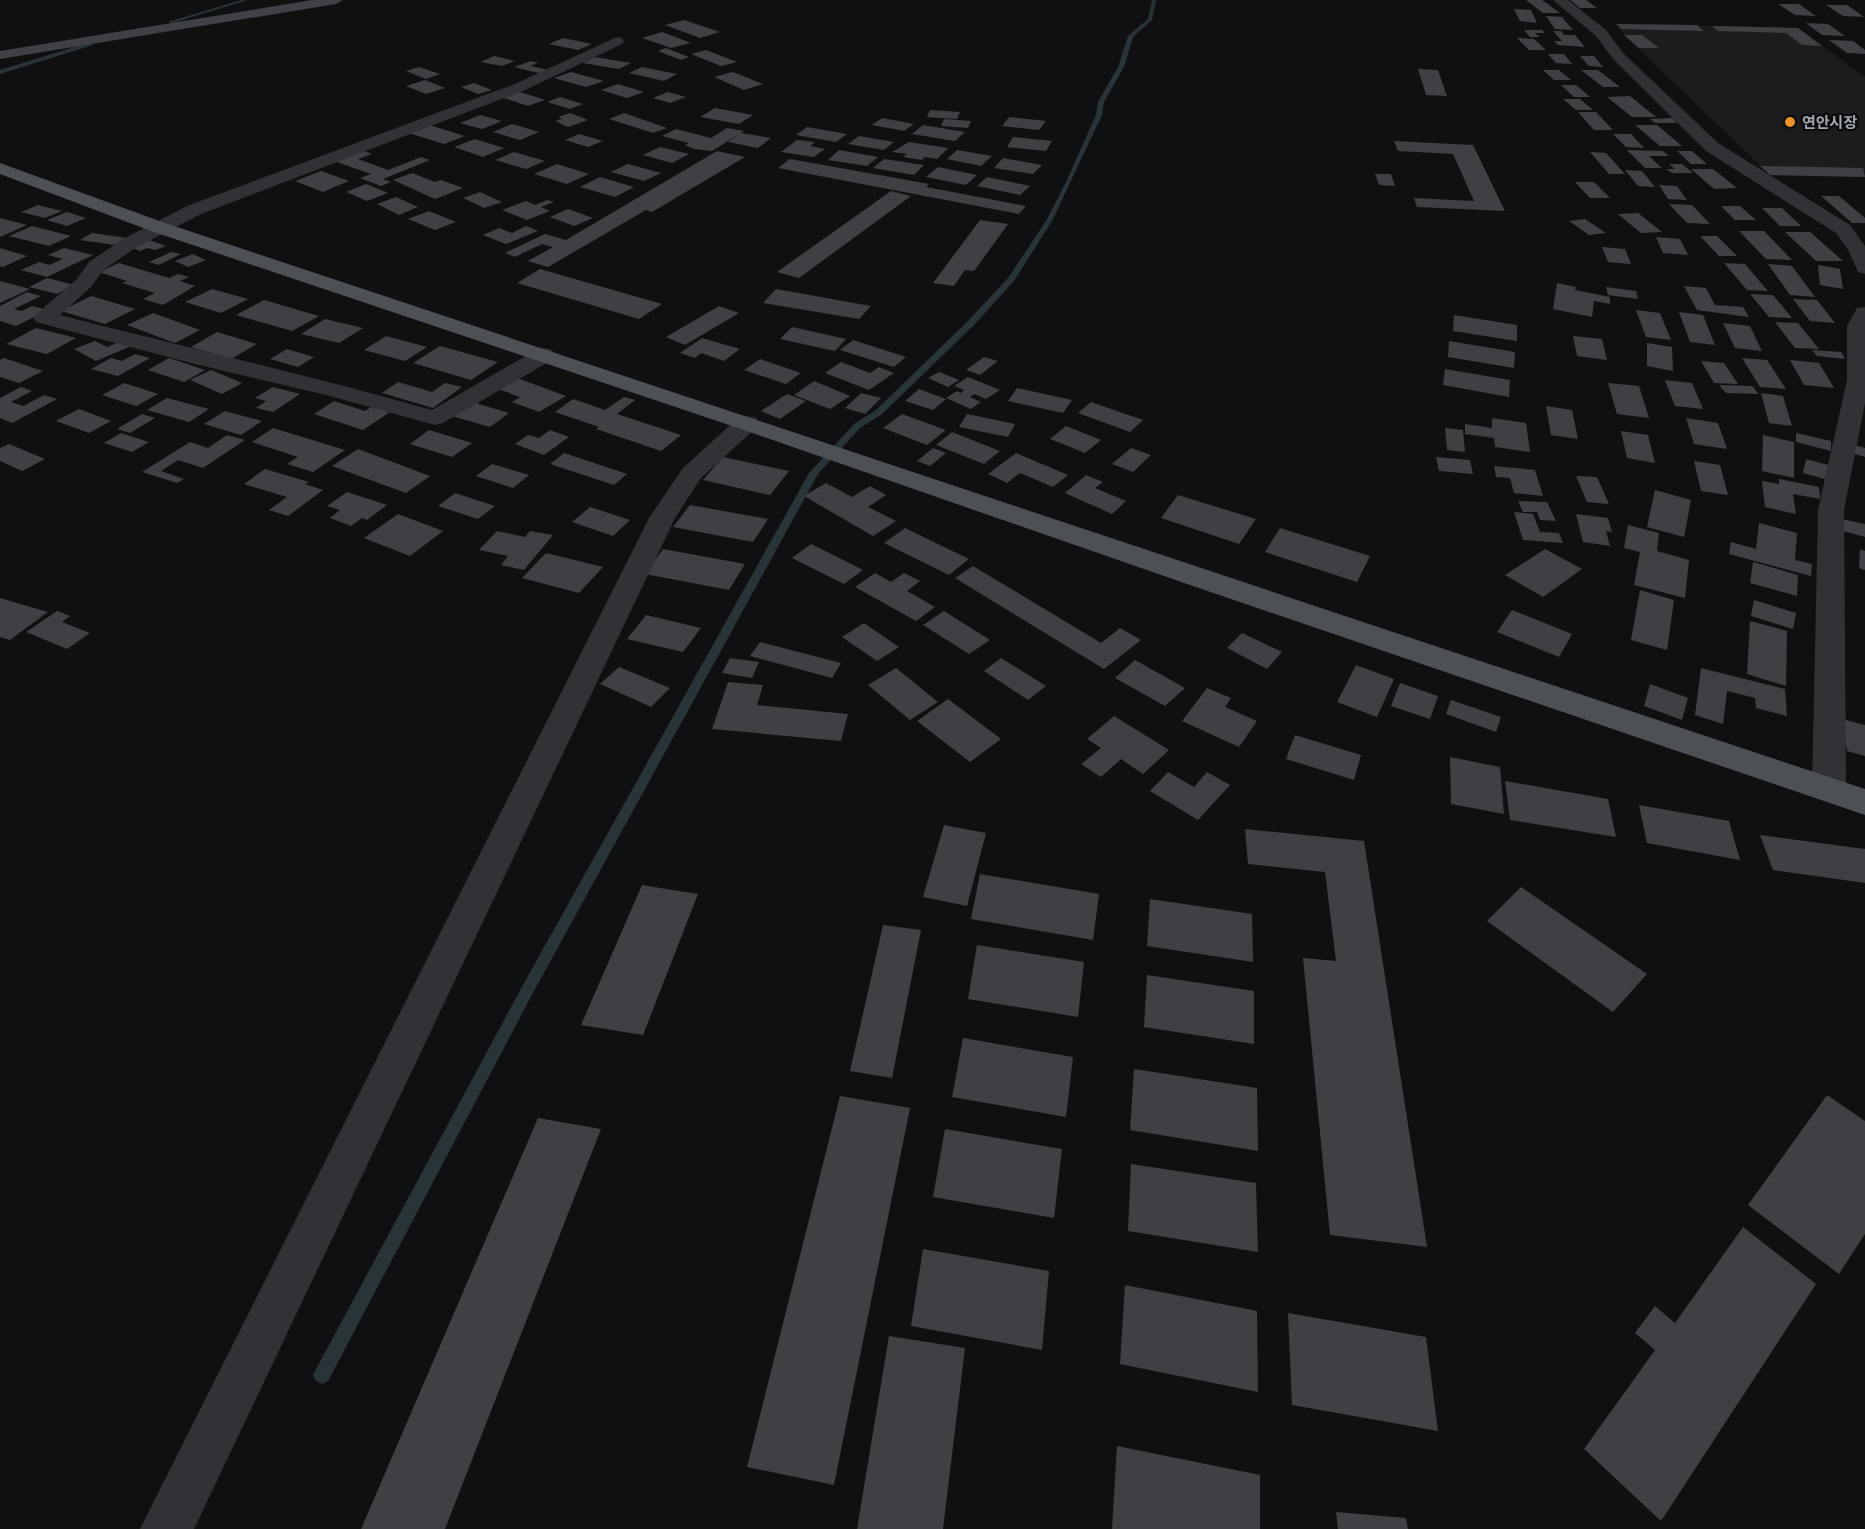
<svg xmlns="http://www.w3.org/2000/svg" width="1865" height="1529" font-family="Lato,'Noto Sans KR',sans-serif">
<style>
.built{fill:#1c1c1e}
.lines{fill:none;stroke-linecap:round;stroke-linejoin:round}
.stream{fill:#293439;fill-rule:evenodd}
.building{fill:#3e4044}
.minor{fill:#313236;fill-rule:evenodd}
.tertiary{fill:#313236;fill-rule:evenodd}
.secondary{fill:#3f4146;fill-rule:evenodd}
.primary{fill:#4d5055;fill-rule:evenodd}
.poi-dot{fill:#ed912b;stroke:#0b0b0c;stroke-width:2}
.labels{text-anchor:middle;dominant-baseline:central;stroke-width:4.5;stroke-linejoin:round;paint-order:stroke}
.far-poi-label{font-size:15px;font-weight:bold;fill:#a1a8b2;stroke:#0b0b0c;text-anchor:start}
</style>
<rect width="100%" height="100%" fill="#0f1011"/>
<!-- built -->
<path class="built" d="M1616,24L1798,28L1865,77V177L1770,175L1624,35Z"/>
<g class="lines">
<!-- stream -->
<path class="stream" d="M241,0H248L172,23L168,22Z
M1152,0H1156L1152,20L1133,37L1124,67L1104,102L1102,115L1052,221L1014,281L974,325L882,414L860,428L818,474L534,991L328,1381L322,1384L316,1381L313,1375L316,1369L524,983L809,473L854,424L876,410L968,321L1008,278L1046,221L1065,184L1096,115L1098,102L1118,67L1128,36L1148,19Z
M91,42L93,45L0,74V70Z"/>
</g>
<!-- building -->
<path class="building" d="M1526,0H1542L1560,13H1543Z
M1570,0H1586L1597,8H1580Z
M1778,4H1799L1816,16L1795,15Z
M1826,5H1847L1864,17L1843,16Z
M1514,9L1531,10L1537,23L1520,21Z
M1546,16L1562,17L1573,30L1555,29Z
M684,20L720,32L700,38L665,25Z
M1806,23L1828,24L1845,36L1822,35Z
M1616,24L1697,25L1704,31L1622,29Z
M1712,26L1798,28L1822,46L1802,45L1786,33L1718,31Z
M1524,30H1542L1545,33H1535L1540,37H1530Z
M1553,31H1561L1564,35H1575L1585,47L1558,45L1554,41H1562Z
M662,32L691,43L671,48L642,38Z
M1624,35H1642L1659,48H1639Z
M563,38L592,44L578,50L549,44Z
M1517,38L1534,39L1546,50H1529Z
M1829,40L1853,41L1865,50V54L1847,53Z
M666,48L689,57L681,60L658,51Z
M706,50L737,62L721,66L691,54Z
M1548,54H1564L1572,64L1556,63Z
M494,56L515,61L502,66L481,62Z
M1580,56H1594L1603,67L1589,66Z
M595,57L631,63L619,69L583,63Z
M531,61L538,63L530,66L548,70L539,73L514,67Z
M419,67L440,74L426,79L406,71Z
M642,67L677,74L664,81L629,73Z
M1418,69L1438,70L1447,96L1426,95Z
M1543,70H1559L1571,80H1554Z
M1581,70H1598L1620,87H1603Z
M571,72L604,81L586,87L554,78Z
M733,72L763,84L744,90L714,77Z
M425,80L445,88L426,94L406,86Z
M474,83L492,90L478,94L461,87Z
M618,84L644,92L627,98L601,90Z
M1561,85H1576L1590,97H1574Z
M517,91L545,100L528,106L501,97Z
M668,92L686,97L670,103L653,98Z
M1630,96L1656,117H1632L1607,97Z
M560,97L583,104L570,109L547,102Z
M1563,99H1580L1593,110H1576Z
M715,108L753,115L739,124L700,117Z
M930,110L960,112L957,119L927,117Z
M1578,112H1596L1613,130H1594Z
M570,113L588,120L568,127L555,121L562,119L558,117Z
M624,113L667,128L653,133L609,119Z
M480,115L502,121L482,129L460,123Z
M1009,117L1046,121L1039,130L1002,126Z
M882,118L914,124L904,131L872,125Z
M1672,118L1677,123H1655L1650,119Z
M944,119L971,121L968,128L941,126Z
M512,124L539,132L520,140L493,132Z
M429,125L465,136L444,144L409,133Z
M923,125L965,132L955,141L912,134Z
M1635,125H1657L1682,146H1660Z
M807,127L847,134L836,142L796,135Z
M727,128L744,131L741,133L771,138L758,148L728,142L739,134L712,151L694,149L685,145L689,143L662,136L676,129L711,138Z
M579,134L603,141L588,147L565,140Z
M1613,134H1631L1644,148L1626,147Z
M859,136L894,142L884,150L848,144Z
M1013,137L1052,141L1046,151L1007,147Z
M475,139L504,148L483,157L454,147Z
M797,140L815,142L810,146L825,149L814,157L781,152Z
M1394,141L1473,145L1505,211L1417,207L1414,198L1474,201L1453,154L1398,151Z
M909,142L948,148L937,159L925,157L922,160L903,157L907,154L892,152Z
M660,147L689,154L672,163L643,155Z
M839,150L878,157L867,166L828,160Z
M957,150L992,156L981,166L947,159Z
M1627,150L1663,151L1669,156H1649L1662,168H1645Z
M364,151L372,154L358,159L388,170L421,157L430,160L383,179L391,182L381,186L360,178L371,174L331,160Z
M717,151L745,157L652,212L646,210L548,267L528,261L553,247L542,244L515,257L505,253L545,234L566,240Z
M1677,151H1692L1707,164H1691Z
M514,152L545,161L526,169L495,160Z
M1590,152L1606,153L1625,174H1609Z
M1003,158L1042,165L1033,174L994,168Z
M790,159L929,184L926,187L1026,206L1019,214L778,168Z
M884,159L924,165L914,175L873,168Z
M557,164L589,174L567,184L534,174Z
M628,164L661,173L644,181L611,172Z
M1669,164H1682L1693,173H1672L1666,169H1675Z
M1760,166L1863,168L1865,177L1770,175Z
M938,167L977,175L966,185L926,177Z
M1691,169H1713L1737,188L1714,189Z
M1625,170L1642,171L1655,187L1638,186Z
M321,171L349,181L323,192L295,181Z
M412,173L435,182L441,180L463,188L435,199L393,180Z
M1375,174H1391L1395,186L1379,185Z
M600,177L634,187L615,197L580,187Z
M987,177L1030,186L1020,195L977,186Z
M1575,182H1594L1610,198H1590Z
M366,184L388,193L367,201L346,192Z
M1659,185L1677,186L1687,200L1668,199Z
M891,191L911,196L799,278L777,272Z
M480,192L502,202L484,208L463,198Z
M1821,196H1839L1865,218V223H1852Z
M396,197L418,207L399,215L377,204Z
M547,200L554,202L541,207L550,211L527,220L502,210L526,201L535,205Z
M1669,204L1692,205L1710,224L1687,223Z
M38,205L62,211L45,218L21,212Z
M1721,206H1740L1756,220H1735Z
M1762,208H1782L1801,226H1780Z
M568,209L593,218L574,226L550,217Z
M429,211L456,222L435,230L408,219Z
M67,212L86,218L67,226L47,220Z
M1638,213L1662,232L1641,233L1618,214Z
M0,218L27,225L0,237Z
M1585,219L1606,233L1589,235L1569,221Z
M980,220L1008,224L974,271L965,270L954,286L933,283Z
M32,226L71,236L49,246L9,236Z
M526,226L538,231L506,244L483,235L499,228L512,233Z
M1739,231H1764L1792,260L1766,259Z
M1785,232H1810L1843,261H1816Z
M92,233L127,238L115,245L80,240Z
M1700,236H1717L1737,256H1719Z
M1656,237L1680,239L1688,255L1663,253Z
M146,239L166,246L155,250L148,248L140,251L130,247Z
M1602,247L1625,249L1631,264L1608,262Z
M0,248L27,256L3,267L0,266Z
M64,248L93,255L47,277L21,270L39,262L49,265L63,259L48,255Z
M171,252L181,254L159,265L149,262Z
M193,254L206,260L188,267L175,261Z
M119,263L169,278L178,274L189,277L180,281L195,286L163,305L143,299L155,293L122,283L127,281L99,272Z
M1724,263L1745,264L1768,291L1747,290Z
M1768,264L1792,266L1815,297L1790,295Z
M1818,265L1840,269L1843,289L1820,285Z
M540,269L662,304L639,319L517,283Z
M47,278L75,285L57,294L29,287Z
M0,281L30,289L0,303Z
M1557,283L1576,287L1575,290L1610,297V304L1594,301L1592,317L1553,309Z
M1684,286L1706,288L1715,305L1743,307L1749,317L1697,310Z
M1606,287L1636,291L1638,299L1608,295Z
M212,289L248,299L221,313L185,302Z
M776,289L871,306L859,319L763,303Z
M27,292L41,296L14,309L21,311L32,306L48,310L16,326L0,321V306Z
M1750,294L1773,295L1792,318L1769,317Z
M91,296L135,309L105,324L61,311Z
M1793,299L1817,300L1835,323L1810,321Z
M264,300L319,316L292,331L236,315Z
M719,306L739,313L685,345L666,337Z
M1636,310L1660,313L1671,340L1646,337Z
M1679,312L1703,315L1715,345L1690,342Z
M153,313L200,330L175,343L127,325Z
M1454,315L1517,325V341L1453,331Z
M325,319L363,328L339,343L301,334Z
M1775,322L1798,323L1819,349L1795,348Z
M1723,323L1750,326L1762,351L1735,348Z
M792,327L846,339L835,351L780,339Z
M36,328L76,338L47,354L6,344Z
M217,332L257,344L231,359L191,347Z
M386,336L427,347L405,361L364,350Z
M1573,336L1602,339L1607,360L1577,356Z
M702,338L740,349L724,361L701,353L695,358L680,353Z
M853,340L906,357L894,367L840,350Z
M95,341L107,347L121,341L131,346L96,361L74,349Z
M1449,341L1515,352L1514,368L1448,357Z
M1647,343L1672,347L1673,371L1647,366Z
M440,346L498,362L471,380L413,363Z
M287,349L314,357L298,367L270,359Z
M1812,350L1841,352L1845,359L1817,356Z
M135,354L150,358L118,376L91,369L111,358L122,361Z
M984,357L998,361L980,375L966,370Z
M4,358L43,371L19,383L0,377V360Z
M169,358L205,370L184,382L148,370Z
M1742,358L1767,360L1786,389L1760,387Z
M760,359L801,373L786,384L744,370Z
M1790,360L1819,363L1834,388L1804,385Z
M1701,361L1724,363L1738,384L1714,383Z
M841,362L870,373L879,367L894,373L869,390L825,373Z
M1445,369L1510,380L1509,397L1443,385Z
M211,370L242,383L222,394L190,380Z
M939,372L959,380L948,387L928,378Z
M968,377L1000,390L986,399L974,394L970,397L981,402L971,409L946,398L957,391L961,393L964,390L954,386Z
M517,378L566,396L539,412L512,402L520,397L498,389Z
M1665,380L1692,383L1703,409L1675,406Z
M814,381L850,396L830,409L794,395Z
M398,382L432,392L445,383L462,387L433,408L382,393Z
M124,383L158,394L136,406L102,395Z
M1608,383L1639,386L1649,418L1617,414Z
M1719,385L1752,386L1759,394L1726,393Z
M21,387L32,391L11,402L23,406L44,395L57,399L12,423L0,418V398Z
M273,387L300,394L273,412L256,408L266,401L255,398Z
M1017,388L1072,400L1063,413L1008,401Z
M919,389L946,399L933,410L905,401Z
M861,393L881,398L865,414L845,408Z
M1761,393L1783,396L1792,426L1769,423Z
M787,394L806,401L780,419L761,411Z
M624,397L635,400L617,414L681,435L661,451L596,429L599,427L555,412L573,399L605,410Z
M167,398L209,409L189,422L147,410Z
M334,401L365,411L376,404L393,410L363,430L314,414Z
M472,402L509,413L490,427L452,416Z
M1091,402L1143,420L1130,432L1078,413Z
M1546,406L1572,410L1578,439L1551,435Z
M79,409L111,421L89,433L56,421Z
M225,411L262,421L241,435L204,424Z
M142,414L155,418L130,433L117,429Z
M902,414L946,430L927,445L883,428Z
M967,414L1015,424L1008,437L959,427Z
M1492,418L1526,423L1530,452L1495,447L1494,438L1465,434V424L1492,428Z
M1686,418L1718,423L1727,449L1694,444Z
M1066,426L1101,440L1085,453L1050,439Z
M273,428L345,450L313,472L287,464L298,457L252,442Z
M1445,428L1463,430L1465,452L1447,450Z
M429,430L472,443L452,457L410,444Z
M550,430L569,437L544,455L515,444L528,435L539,438Z
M1621,431L1648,435L1655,463L1627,458Z
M952,432L1000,451L984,464L936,445Z
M121,433L149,442L132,452L104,443Z
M1796,433L1831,441V451L1796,442Z
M227,435L245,440L203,468L178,460L161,471L184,479L177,483L142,472L190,442L208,448Z
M1763,435L1794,442V478L1762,471Z
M9,444L45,459L22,471L0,461V448Z
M1852,444L1865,448V457L1848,452Z
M933,448L946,453L930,466L917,461Z
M1131,448L1151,455L1133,472L1112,464Z
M358,449L430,476L406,493L332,466Z
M564,453L627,474L614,485L550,464Z
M1016,453L1068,475L1053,487L1020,473L1007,483L988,474Z
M723,457L789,471L770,495L703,480Z
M1436,457L1470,460L1473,474L1439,471Z
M1806,459L1828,465L1825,479L1803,473Z
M1694,461L1720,465L1728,495L1701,491Z
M492,464L529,475L513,488L476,476Z
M1494,466L1535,470L1543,496L1514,493L1510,478L1496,477Z
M265,469L309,482L305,484L323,490L288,516L269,510L287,497L244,484Z
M1086,475L1103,482L1095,488L1126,501L1112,514L1065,493Z
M1576,476L1597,477L1609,504L1587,502Z
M1779,479L1819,487L1820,499L1793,494L1796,514L1765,507L1762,481L1779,484Z
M826,483L852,497L870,486L886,495L868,507L896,521L873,536L804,496Z
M1655,490L1691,500L1684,537L1647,527Z
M347,492L387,505L367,520L362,518L351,526L330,518L340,510L327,506Z
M455,493L495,506L478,519L438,506Z
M1178,495L1256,519L1239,544L1161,518Z
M1518,501L1547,502L1556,521L1540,520L1537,512H1523Z
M690,505L768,519L753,542L673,527Z
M590,507L630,520L613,536L572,522Z
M1514,512L1533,514L1540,532L1559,533L1563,543L1523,540Z
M398,514L443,531L410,556L364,538Z
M1576,514L1608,518L1612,532L1606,531L1610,546L1583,542Z
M1842,519L1865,524V537L1843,531Z
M1759,523L1797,533L1795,560L1812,564L1811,576L1729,554L1731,542L1756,549Z
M1628,525L1659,533L1657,551L1689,560L1685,598L1634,585L1640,552L1624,548Z
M905,528L969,559L949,575L884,543Z
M1280,528L1370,556L1357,582L1265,552Z
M497,531L525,537L530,531L553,535L524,570L501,565L508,556L479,550Z
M811,544L863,570L844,584L792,558Z
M663,549L745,564L729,590L645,574Z
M1545,549L1582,569L1543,597L1505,575Z
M1860,549L1865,551V570L1859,568Z
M546,553L603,567L579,593L522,578Z
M1753,562L1798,575L1797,596L1750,583Z
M973,566L1101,643L1120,628L1141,640L1104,669L955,578Z
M875,573L891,582L904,573L920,581L907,591L935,607L916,621L855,587Z
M1640,590L1674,600L1667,650L1631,640Z
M0,598L48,612L10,640L0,637Z
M1754,600L1796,613L1793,629L1751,616Z
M1512,610L1572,634L1559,657L1497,632Z
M57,611L70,616L62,622L90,633L67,649L26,632Z
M944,611L990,640L969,654L923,625Z
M646,615L701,628L683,652L627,639Z
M1750,621L1787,631L1786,686L1747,674Z
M864,623L899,647L877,661L842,637Z
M1242,633L1282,652L1267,669L1227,648Z
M760,642L841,663L832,678L750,656Z
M730,658L759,662L752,678L722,673Z
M1001,658L1046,686L1028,700L984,671Z
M1135,660L1185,688L1165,706L1115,678Z
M1356,665L1394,679L1377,717L1337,702Z
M619,667L670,688L651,707L600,684Z
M896,668L938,702L910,720L868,685Z
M1701,668L1785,689L1787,716L1756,708L1755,698L1727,691L1723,724L1695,715Z
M728,682L763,685L757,705L848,714L841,741L712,729Z
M1400,683L1438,696L1430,719L1391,706Z
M1650,684L1688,698L1682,720L1644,706Z
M1207,688L1231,698L1225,707L1257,721L1239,747L1182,721Z
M948,699L1001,739L970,762L917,721Z
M1451,700L1501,717L1496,732L1446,714Z
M1114,716L1169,750L1143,774L1121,759L1101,777L1081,764L1101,748L1087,739Z
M1842,719L1865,725V756L1847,751Z
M1295,735L1361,755L1354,780L1286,759Z
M1450,757L1500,767L1504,814L1451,804Z
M1168,772L1194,787L1207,772L1230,785L1198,820L1150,791Z
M1505,781L1608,799L1616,837L1510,820Z
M1639,805L1729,821L1740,860L1647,843Z
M944,825L986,833L967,906L923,897Z
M1245,829L1364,841L1427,1247L1330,1235L1303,958L1336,961L1325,872L1248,864Z
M1760,835L1865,849V883L1773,870Z
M980,874L1099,894L1093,940L971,919Z
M642,885L698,894L643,1035L581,1025Z
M1521,887L1647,974L1613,1012L1487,921Z
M1150,899L1252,914L1253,962L1147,946Z
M883,925L921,930L892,1078L850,1071Z
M977,945L1084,962L1078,1017L968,999Z
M1147,975L1254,991V1044L1144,1027Z
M963,1038L1073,1057L1066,1117L952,1097Z
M1134,1069L1257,1088L1258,1151L1130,1130Z
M1827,1095L1865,1121V1234L1839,1274L1748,1205Z
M840,1096L910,1108L834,1485L747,1467Z
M538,1118L601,1129L445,1529H361Z
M945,1129L1062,1149L1054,1218L933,1197Z
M1131,1164L1256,1183L1258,1252L1128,1231Z
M1743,1227L1816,1284L1661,1521L1584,1449L1655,1350L1635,1333L1655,1306L1675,1323Z
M923,1249L1049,1271L1042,1350L911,1326Z
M1125,1285L1257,1311L1258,1392L1120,1364Z
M1288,1313L1426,1337L1438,1431L1292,1405Z
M889,1336L965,1348L943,1529H857Z
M1117,1446L1260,1475V1529H1112Z
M1336,1512L1406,1518L1408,1529H1338Z"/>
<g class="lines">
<!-- minor -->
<path class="minor" d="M1553,0H1568L1606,30L1623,53L1718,143L1850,225L1865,246V274L1858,272L1848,250L1836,233L1706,151L1613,59L1596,36Z
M617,37L622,38L624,41L622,44L525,90L201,214L137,247L103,270L91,287L60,315C184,347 309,375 432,410L536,350L544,348L552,350L555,355L552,360L443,423L435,425L330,396L191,363L36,322L33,317L77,279L89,262L123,239L187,206L515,84Z
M1865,307V403L1844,510L1846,789L1841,798L1829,802L1817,798L1812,789L1818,510L1847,380V326L1857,308Z"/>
<!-- tertiary -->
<path class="tertiary" d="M747,416L756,418L759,423L756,428L701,478L675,518L194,1529H140L649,518L683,468L738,418Z"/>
<!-- secondary -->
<path class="secondary" d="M312,0H343L336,4L0,59V51Z"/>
<!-- primary -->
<path class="primary" d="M0,163L165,223L1865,789V815L1190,585L738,428L151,231L0,174Z"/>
</g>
<!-- markers -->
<circle class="poi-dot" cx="1790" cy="122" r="6"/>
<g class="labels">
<!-- far-poi labels -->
<g class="far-poi-label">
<text x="1802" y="122">연안시장</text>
</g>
</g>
</svg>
